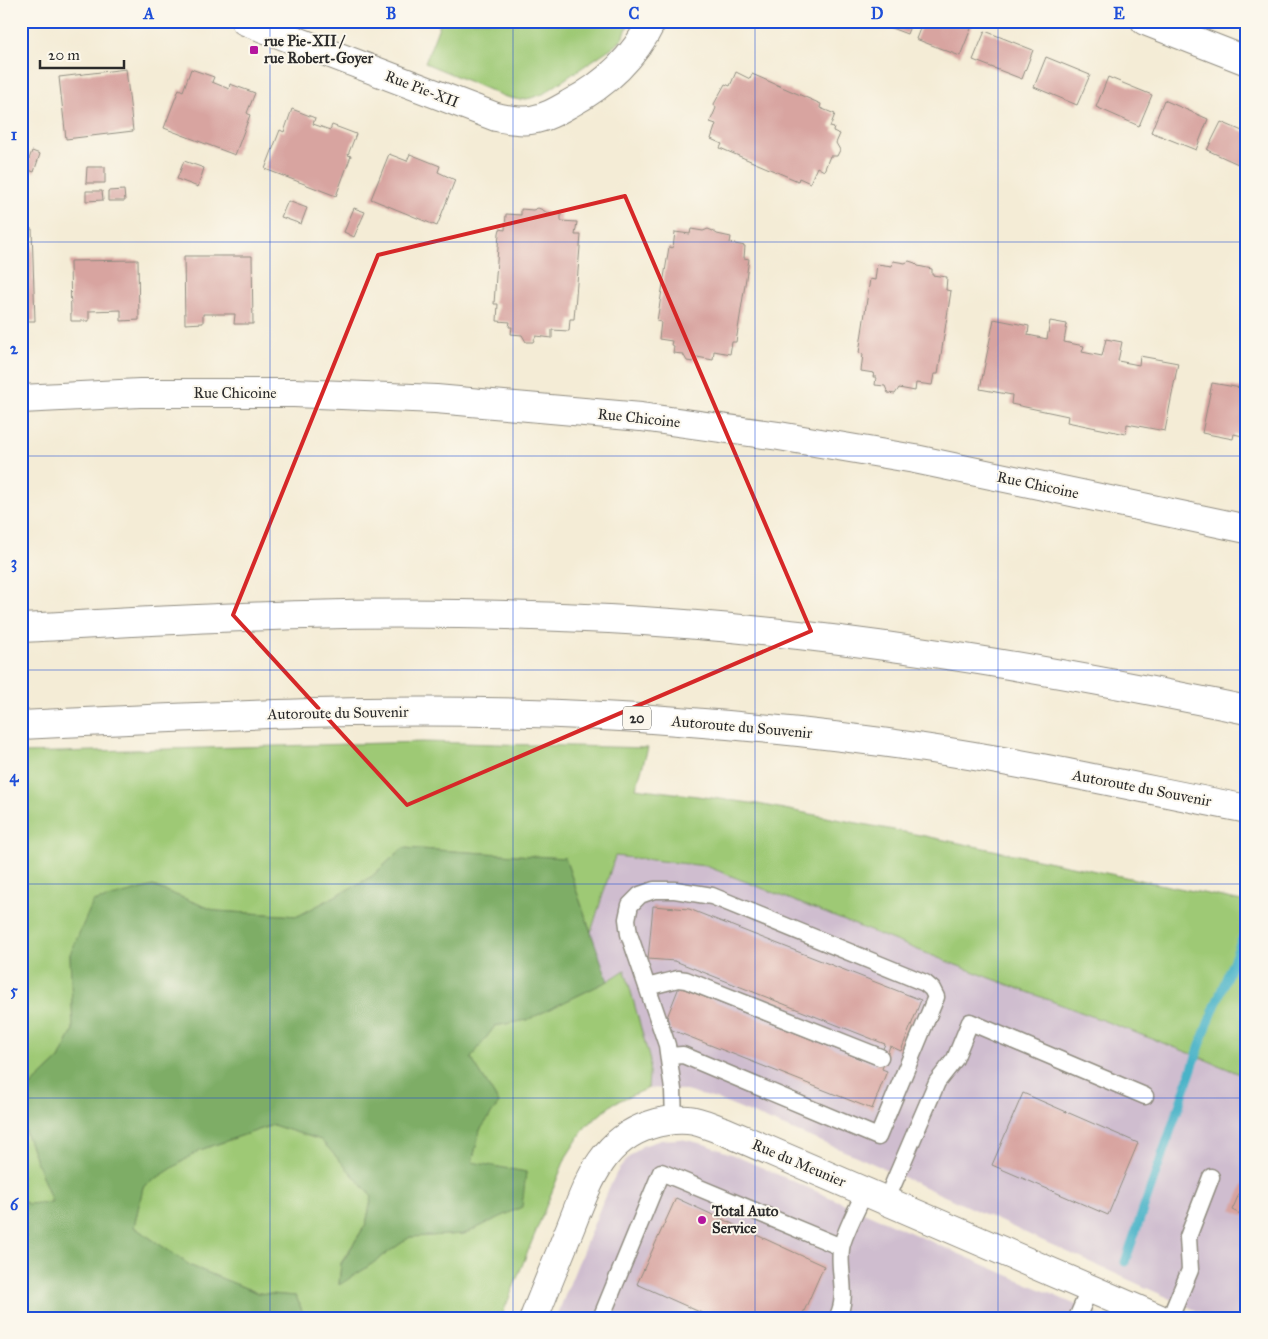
<svg xmlns="http://www.w3.org/2000/svg" width="1268" height="1339" font-family="'IM FELL Great Primer',serif">
<style>
.industrial{fill:#cfbdcf}
.green{fill:#9ec975;stroke:#647a50}
.forest{fill:#7ead66;stroke:#546c48}
.lines{fill:none;stroke-linecap:round;stroke-linejoin:round}
.stream{stroke:#4ab3c8;stroke-width:9}
.building{fill:#d8a4a0}
.lane-casing{stroke:#908c80;stroke-width:19}
.street-casing{stroke:#908c80;stroke-width:30}
.secondary-casing{stroke:#908c80;stroke-width:30}
.highway-casing{stroke:#908c80;stroke-width:30}
.lane{stroke:#fff;stroke-width:16}
.street{stroke:#fff;stroke-width:28}
.secondary{stroke:#fff;stroke-width:28}
.highway{stroke:#fff;stroke-width:28}
.marked{fill:none;stroke:#d62828;stroke-width:4;stroke-linejoin:round}
.grid{fill:none;stroke:#1d4ed8;stroke-width:1;stroke-opacity:0.55}
.poi-dot{fill:#b5179e;stroke:#fbf7ec;stroke-width:2}
.labels{text-anchor:middle;dominant-baseline:central;stroke-width:4;stroke-linejoin:round;paint-order:stroke}
.shield{fill:#fbf7ec;stroke:#696865;stroke-width:1}
.shield-label{font-size:14px;font-weight:bold;fill:#2b2b2b}
.poi-label{font-size:15px;font-weight:bold;fill:#2b2b2b;stroke:#fbf7ec;text-anchor:start}
.street-label{font-size:15px;fill:#2b2b2b;stroke:#fbf7ec}
.neatline{fill:none;stroke:#1d4ed8;stroke-width:2}
.grid-label{font-size:16px;text-anchor:middle;font-weight:bold;fill:#1d4ed8}
</style>
<rect width="100%" height="100%" fill="#fbf7ec"/>
<filter id="ink" filterUnits="userSpaceOnUse"><feTurbulence type="fractalNoise" baseFrequency=".02" numOctaves="2"/><feDisplacementMap in="SourceGraphic" scale="10" xChannelSelector="R" yChannelSelector="G"/><feConvolveMatrix kernelMatrix="1 2 1 2 8 2 1 2 1" color-interpolation-filters="sRGB"/></filter>
<filter id="wash" filterUnits="userSpaceOnUse"><feTurbulence type="fractalNoise" baseFrequency=".0096" numOctaves="4" result="noise"/><feDisplacementMap in="SourceGraphic" scale="20" xChannelSelector="R" yChannelSelector="G"/><feGaussianBlur stdDeviation="1.12" result="paint"/><feColorMatrix in="noise" values="0 0 0 0 0 0 0 0 0 0 0 0 0 0 0 0 0 1.4 0 .05"/><feComposite in="paint" operator="in"/></filter>
<g filter="url(#wash)">
<rect width="100%" height="100%" fill="#f4ecd6"/>
<!-- industrial -->
<path class="industrial" d="M614,856L706,866L956,965L1192,1054L1247,1077V1318H1213L854,1155L716,1099L682,1090L648,1088L650,1061L625,970L608,981L591,932Z
M681,1139L704,1144L731,1154L1106,1318H556L605,1196L617,1172L628,1158L642,1146L661,1140Z"/>
<!-- green -->
<path class="green" d="M441,21H630L625,33L620,42L543,94L531,98L520,100L506,97L425,63Z
M423,742L648,748L636,788L758,804L925,836L1247,902V1077L1192,1054L956,965L706,866L615,856L591,932L565,858L403,848L371,877L298,916L216,911L153,886L70,954L73,1030L59,1059L21,1095V753Z
M625,970L650,1061L648,1088L614,1103L586,1126L566,1157L501,1318H305L296,1296L258,1293L191,1266L134,1227L143,1187L200,1150L273,1125L321,1140L372,1196L366,1224L341,1263L339,1284L363,1270L410,1237L464,1234L521,1207L526,1172L472,1163L480,1130L499,1103L471,1058L495,1026L527,1020L608,981Z
M21,1121L52,1202L28,1204L21,1199Z"/>
<!-- forest -->
<path class="forest" d="M403,848L565,858L608,981L527,1020L495,1026L471,1058L499,1103L480,1130L472,1162L526,1172L522,1207L464,1234L410,1237L363,1270L339,1285L341,1264L366,1224L372,1196L321,1140L273,1125L200,1150L143,1187L134,1227L191,1266L258,1293L296,1296L305,1318H21V1199L28,1204L52,1202L21,1121V1095L59,1059L73,1030L70,954L93,902L153,886L216,911L298,916L371,877Z"/>
<g class="lines">
<!-- stream -->
<path class="stream" d="M1125,1262L1205,1031L1247,927"/>
</g>
<g id="blocks">
<!-- building -->
<path class="building" d="M873,21H912L907,34Z
M923,21H961L972,26L960,56L916,39Z
M985,31L1033,50L1022,79L973,60Z
M1046,57L1090,75L1077,105L1034,87Z
M126,69L133,131L66,139L59,77Z
M191,69L214,77L212,82L229,89L230,84L255,93L247,113L250,115L235,155L164,128L179,89L183,91Z
M736,72L750,79L752,74L821,104L820,108L835,114L830,127L834,128L833,131L840,134L836,143L840,150L837,156H830L824,171L817,167L810,183L799,178L798,181L720,148L722,144L711,139L716,124L710,122L716,108L714,104L725,84L730,86Z
M1108,77L1152,95L1139,126L1096,107Z
M1164,100L1208,119L1196,150L1151,132Z
M292,109L315,118L313,124L330,130L332,125L356,134L348,155L351,156L336,196L265,169L280,130L284,132Z
M1221,122L1247,133V168L1207,150Z
M32,151L40,154L34,172L21,167L22,157L29,159Z
M389,154L407,161L410,154L440,166L438,172L455,180L437,226L371,199Z
M184,161L204,168L198,187L177,179Z
M87,167H105V183H86Z
M124,190L125,201H108V191Z
M86,191H102L103,200L86,201Z
M288,201L307,208L301,224L281,217Z
M354,208L365,212L354,237L344,232Z
M538,208L543,210L547,213L561,214V221L577,222L575,235H581L574,319H570L569,331L552,330V338L536,336L533,342H526L522,335L511,334L512,327H509L510,322L497,321L498,304H494L499,233L500,229L505,230L506,214L521,215V209L533,210Z
M21,222H26V229H32L35,321H21Z
M691,229L703,231L708,229L713,231L717,234L731,237L730,243L745,246L744,258L749,259L736,342H732L730,354L714,351L713,360L697,357L693,362L687,361L683,354L673,353L674,346L671,345L672,341L659,339L661,322L657,321L669,247L673,248L675,232L690,234Z
M184,256H252L253,324H234L235,314H203V323L185,324Z
M138,260L139,320L121,321V310L89,311V321H71L70,261Z
M893,261L905,263L909,261L915,263L918,266L932,269V275L947,277L946,290L951,291L938,374H934L932,385L916,383L915,391L899,388L895,394L888,393L885,386L875,385L876,377H873L874,373L861,371L863,354L859,353L870,279L875,280L877,264L892,266Z
M994,319L1029,326L1028,335L1047,339L1050,321L1067,324L1064,342L1084,346L1082,352L1102,356L1106,339L1122,342L1118,361L1139,365L1140,356L1178,363L1165,431L1127,424L1126,434L1067,422L1068,416L1011,404L1012,395L980,389Z
M1212,383L1241,388L1242,383L1247,384V437L1234,434L1233,439L1202,433Z
M653,906L689,909L921,1000L901,1051L890,1046L882,1069L887,1071L872,1109L672,1030L666,1020L679,987L876,1065L885,1044L675,961L648,959Z
M1023,1093L1138,1143L1108,1215L992,1165Z
M1247,1176V1217L1232,1210Z
M676,1198L824,1266L801,1318H713L637,1284Z"/>
</g>
</g>
<g filter="url(#ink)">
<use href="#blocks" fill-opacity="0" stroke="#908c80" stroke-width="1"/>
<g class="lines">
<!-- lane casing -->
<g class="lane-casing">
<path id="lane" d="M647,987L678,979L686,980L880,1057
M669,1056L683,1055L878,1137L936,997L932,989L925,983L712,896L675,890H654L640,895L630,905L627,919L629,934L667,1045L673,1090L674,1120
M886,1201L937,1082L955,1059L970,1022L1145,1096
M601,1318L661,1172L841,1247
M837,1318C849,1297 838,1272 841,1249C842,1237 859,1205 865,1192
M1077,1318L1090,1288
M1170,1318L1190,1270L1188,1237L1211,1177"/>
</g>
<!-- street casing -->
<g class="street-casing">
<path id="street" d="M245,21L496,117C507,119 519,122 531,120C545,118 557,111 569,104C605,85 634,58 652,21
M1145,21L1247,61
M534,1318C546,1287 559,1256 571,1226C588,1183 602,1140 650,1125C662,1121 675,1119 688,1120C700,1121 712,1127 724,1131L1158,1318"/>
</g>
<!-- secondary casing -->
<g class="secondary-casing">
<path id="secondary" d="M21,399L140,393H294L436,399L641,417L779,436L915,459L1247,529"/>
</g>
<!-- highway casing -->
<g class="highway-casing">
<path id="highway" d="M21,628C116,623 211,617 306,615C407,612 509,614 609,619C823,630 1038,667 1247,710
M21,725C240,714 459,703 678,721C760,727 842,736 924,748C1032,764 1139,788 1247,809"/>
</g>
<!-- lane -->
<use href="#lane" class="lane"/>
<!-- street -->
<use href="#street" class="street"/>
<!-- secondary -->
<use href="#secondary" class="secondary"/>
<!-- highway -->
<use href="#highway" class="highway"/>
</g>
</g>
<!-- marked area -->
<path class="marked" d="M625,196L811,631L407,805L233,615L378,255Z"/>
<!-- grid -->
<path class="grid" d="M270,21V1318M513,21V1318M755,21V1318M998,21V1318M21,242H1247M21,456H1247M21,670H1247M21,884H1247M21,1098H1247"/>
<!-- markers -->
<g class="poi-dot">
<rect x="249" y="45" width="10" height="10" rx="2.5"/>
<circle cx="702" cy="1220" r="5"/>
</g>
<g class="labels">
<!-- shield labels -->
<rect class="shield" x="623" y="706.5" width="28" height="23" rx="4"/>
<g class="shield-label">
<text x="637" y="718">20</text>
</g>
<!-- poi labels -->
<g class="poi-label">
<text x="264" y="41">rue Pie-XII /<tspan x="264" dy="17">rue Robert-Goyer</tspan></text>
<text x="712" y="1211">Total Auto<tspan x="712" dy="17">Service</tspan></text>
</g>
<!-- street labels -->
<g class="street-label">
<text transform="translate(422 89) rotate(21)">Rue Pie-XII</text>
<text x="235" y="393">Rue Chicoine</text>
<text transform="translate(639 418) rotate(6)">Rue Chicoine</text>
<text transform="translate(1038 485) rotate(12)">Rue Chicoine</text>
<text transform="translate(338 713) rotate(-1)">Autoroute du Souvenir</text>
<text transform="translate(742 727) rotate(5)">Autoroute du Souvenir</text>
<text transform="translate(1142 788) rotate(11)">Autoroute du Souvenir</text>
<text transform="translate(799 1163) rotate(23)">Rue du Meunier</text>
</g>
</g>
<!-- margin -->
<rect width="1268" height="1339" fill="none" stroke="#fbf7ec" stroke-width="55"/>
<!-- scale -->
<path d="M40 60v8h84v-8" fill="none" stroke="#2b2b2b" stroke-width="2.5"/>
<text x="48" y="60" font-size="15" fill="#2b2b2b" stroke="#fbf7ec" stroke-width="4" paint-order="stroke">20 m</text>
<rect x="28" y="28" width="1212" height="1284" class="neatline"/>
<g class="grid-label">
<text x="149" y="19">A</text>
<text x="391" y="19">B</text>
<text x="634" y="19">C</text>
<text x="877" y="19">D</text>
<text x="1119" y="19">E</text>
<text x="14" y="140">1</text>
<text x="14" y="354">2</text>
<text x="14" y="568">3</text>
<text x="14" y="782">4</text>
<text x="14" y="996">5</text>
<text x="14" y="1210">6</text>
</g>
</svg>
